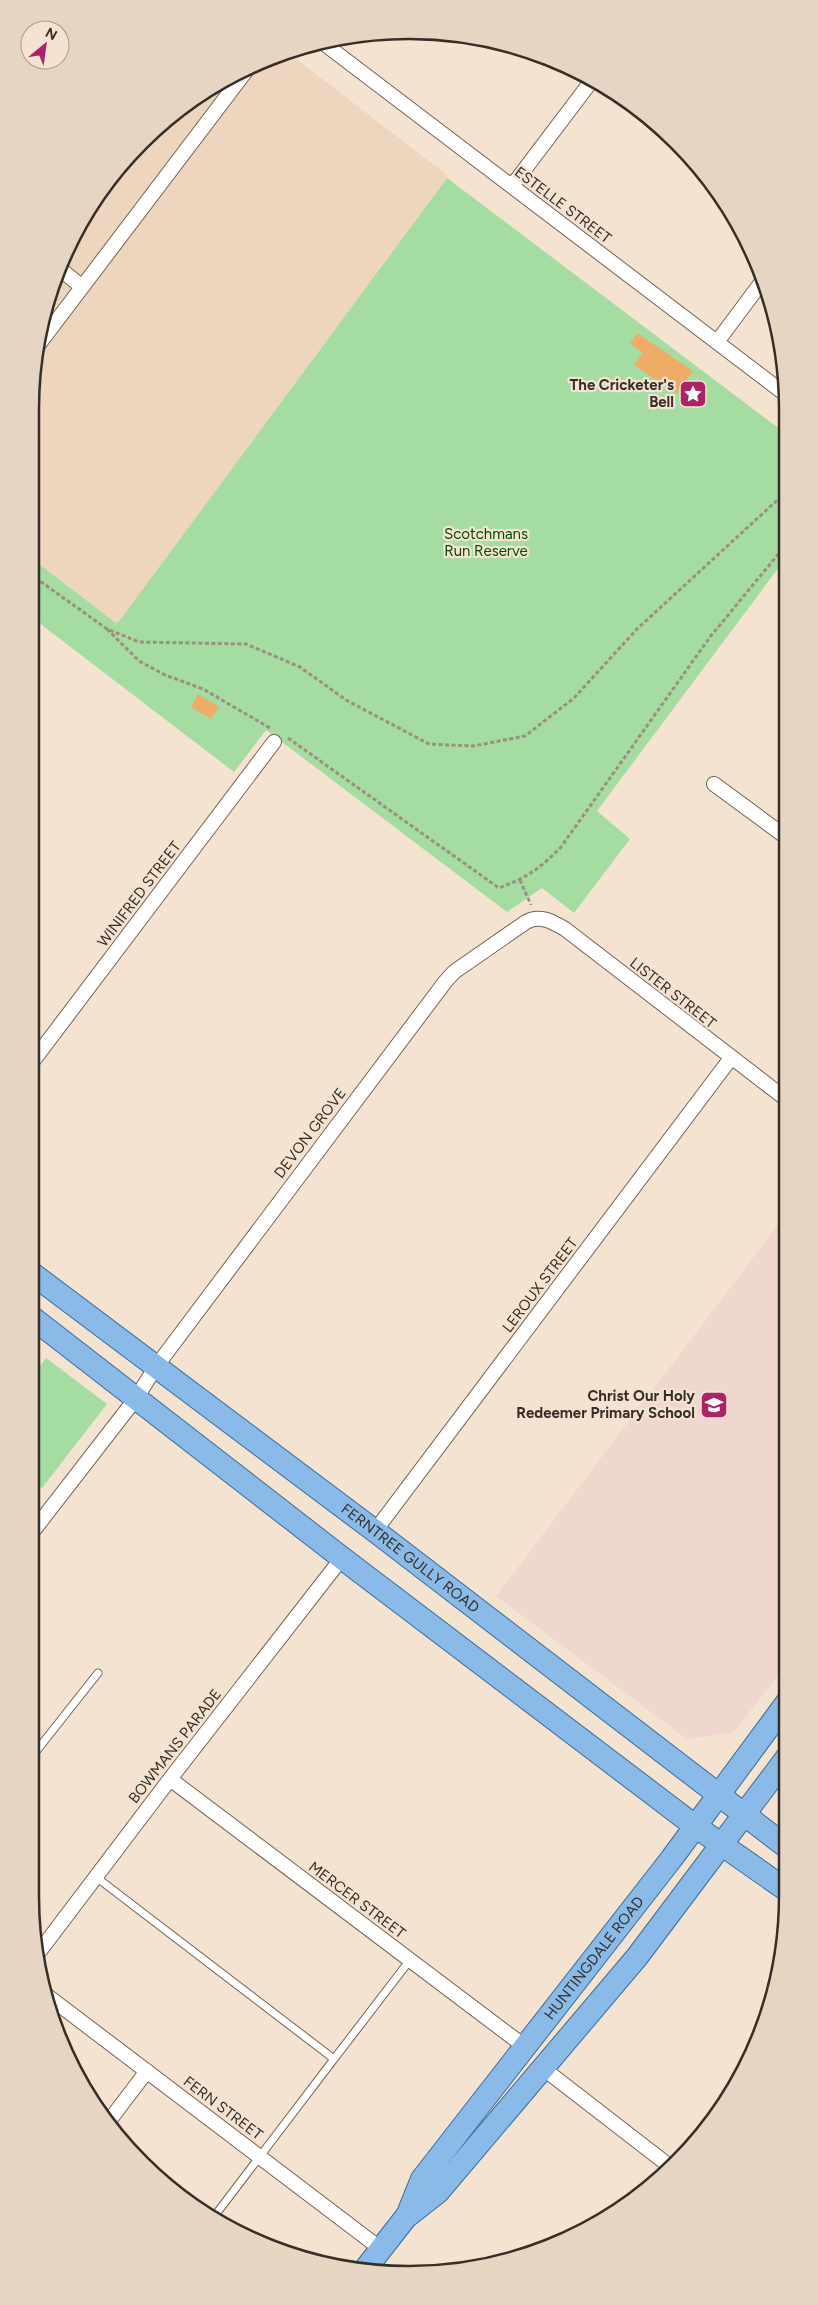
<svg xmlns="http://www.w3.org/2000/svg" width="818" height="2305" font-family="Figtree,sans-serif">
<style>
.built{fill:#edd5be}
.education{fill:#efd7cd}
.green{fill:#a4dca1}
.building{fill:#efac66}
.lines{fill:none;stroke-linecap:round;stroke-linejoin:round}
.lane-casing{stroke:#736353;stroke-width:9}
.street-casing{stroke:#736353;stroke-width:16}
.primary-casing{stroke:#396b9a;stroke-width:24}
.path{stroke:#9c8f82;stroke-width:3;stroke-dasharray:4 2.5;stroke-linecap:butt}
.lane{stroke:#fff;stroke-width:7}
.street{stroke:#fff;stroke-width:14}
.primary{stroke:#89bae8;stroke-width:22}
.labels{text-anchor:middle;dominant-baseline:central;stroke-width:4.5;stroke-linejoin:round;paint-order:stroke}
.street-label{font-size:15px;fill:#362f28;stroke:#f5e3d1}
.poi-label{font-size:15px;font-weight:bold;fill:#362f28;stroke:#f5e3d1;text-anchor:end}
.park-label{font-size:15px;fill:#024c07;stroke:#f5e3d1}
.rim{fill:none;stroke:#362f28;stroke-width:2.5}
</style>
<rect width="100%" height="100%" fill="#f5e3d1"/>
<!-- built -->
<path class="built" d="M286,51L448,176L117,624L30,557V409L43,311L69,242L108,179L159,124L219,81Z"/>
<!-- education -->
<path class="education" d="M787,1213L788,1663L733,1733L687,1739L496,1596Z"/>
<!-- green -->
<path class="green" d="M447,178L785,433V559L597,811L630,839L574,913L542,888L507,912L266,730L234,772L30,616V557L117,624Z
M46,1358L107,1404L42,1488L30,1478V1379Z"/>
<!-- building -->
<path class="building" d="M637,333L693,371L677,394L634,365L643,353L630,344Z
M198,694L219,707L211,719L191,707Z"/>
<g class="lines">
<!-- lane casing -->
<g class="lane-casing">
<path id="lane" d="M30,1759L98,1673
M96,1877L334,2059L213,2218
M334,2059L410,1960"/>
</g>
<!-- street casing -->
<g class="street-casing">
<path id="street" d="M322,42L785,394
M512,186L593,79
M59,268L82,287
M717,342L761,283
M39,344L249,67
M714,784L786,837
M30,1065L274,742
M375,1531L731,1058
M30,1535L137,1397L155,1368L445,982L454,972L526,922C540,914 553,922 565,929L786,1099
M170,1779L524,2046
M36,1956L170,1779L342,1558
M45,1994L381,2249
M544,2069L672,2168
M109,2121L147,2071"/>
</g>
<!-- primary casing -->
<g class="primary-casing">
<g id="primary">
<path id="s1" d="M30,1272L375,1531L788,1848"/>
<path d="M30,1316L342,1558L695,1826L788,1891"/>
<path id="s2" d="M407,2216L422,2179L672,1858L788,1701"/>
<path d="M363,2272L406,2217L438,2192L637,1957L788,1756"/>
</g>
</g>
<!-- path -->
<path class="path" d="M30,574L107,629L139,642L246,644L300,667L346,700L429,744L473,746L525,736L574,698L637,629L785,493
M107,629L139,661L165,675L203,689L270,728
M288,738L499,888C526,878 541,868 561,847L710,637L785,546
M520,880L531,905"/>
<!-- lane -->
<use href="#lane" class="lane"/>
<!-- street -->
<use href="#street" class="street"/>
<!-- primary -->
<use href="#primary" class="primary"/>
</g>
<!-- icons -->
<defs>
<g id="sight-square" transform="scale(1.4375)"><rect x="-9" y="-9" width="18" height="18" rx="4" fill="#ab246a" stroke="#f5e3d1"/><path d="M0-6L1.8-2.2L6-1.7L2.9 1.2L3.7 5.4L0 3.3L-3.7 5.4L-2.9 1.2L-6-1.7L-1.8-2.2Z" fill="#fff"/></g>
<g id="school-square" transform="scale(1.4375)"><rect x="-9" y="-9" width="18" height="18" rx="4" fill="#ab246a" stroke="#f5e3d1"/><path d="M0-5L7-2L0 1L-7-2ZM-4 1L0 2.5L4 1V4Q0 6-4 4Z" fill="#fff"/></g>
</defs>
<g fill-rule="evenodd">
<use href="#sight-square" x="693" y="394"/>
<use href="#school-square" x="714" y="1405"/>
</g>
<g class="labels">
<!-- street labels -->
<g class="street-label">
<text transform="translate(563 205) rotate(37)">ESTELLE STREET</text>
<text transform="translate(139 894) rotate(-53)">WINIFRED STREET</text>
<text transform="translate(673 993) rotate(38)">LISTER STREET</text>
<text transform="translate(310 1133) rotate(-53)">DEVON GROVE</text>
<text transform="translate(540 1285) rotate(-53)">LEROUX STREET</text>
<text stroke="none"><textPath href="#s1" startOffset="476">FERNTREE GULLY ROAD</textPath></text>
<text transform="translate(175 1746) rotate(-52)">BOWMANS PARADE</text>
<text transform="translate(357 1900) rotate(37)">MERCER STREET</text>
<text stroke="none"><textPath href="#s2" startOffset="320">HUNTINGDALE ROAD</textPath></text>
<text transform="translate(223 2108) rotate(37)">FERN STREET</text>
</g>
<!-- poi labels -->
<g class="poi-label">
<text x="674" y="385">The Cricketer's<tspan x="674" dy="17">Bell</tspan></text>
<text x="695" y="1396">Christ Our Holy<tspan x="695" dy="17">Redeemer Primary School</tspan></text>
</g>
<!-- park labels -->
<g class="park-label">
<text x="486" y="534">Scotchmans<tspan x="486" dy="17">Run Reserve</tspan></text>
</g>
</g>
<!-- crop -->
<path d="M0 0H818V2305H0ZM409 39H409A370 370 0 0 1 779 409V1896A370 370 0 0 1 409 2266H409A370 370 0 0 1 39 1896V409A370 370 0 0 1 409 39Z" fill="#e6d5c3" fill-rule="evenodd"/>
<path class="rim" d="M409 39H409A370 370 0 0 1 779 409V1896A370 370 0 0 1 409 2266H409A370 370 0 0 1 39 1896V409A370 370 0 0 1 409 39Z"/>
<!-- north arrow -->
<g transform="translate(45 45) rotate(29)"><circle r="24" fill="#f5e3d1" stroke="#a99b8d"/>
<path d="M0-4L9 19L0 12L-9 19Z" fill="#ab246a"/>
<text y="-8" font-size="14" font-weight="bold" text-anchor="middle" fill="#362f28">N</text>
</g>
</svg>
